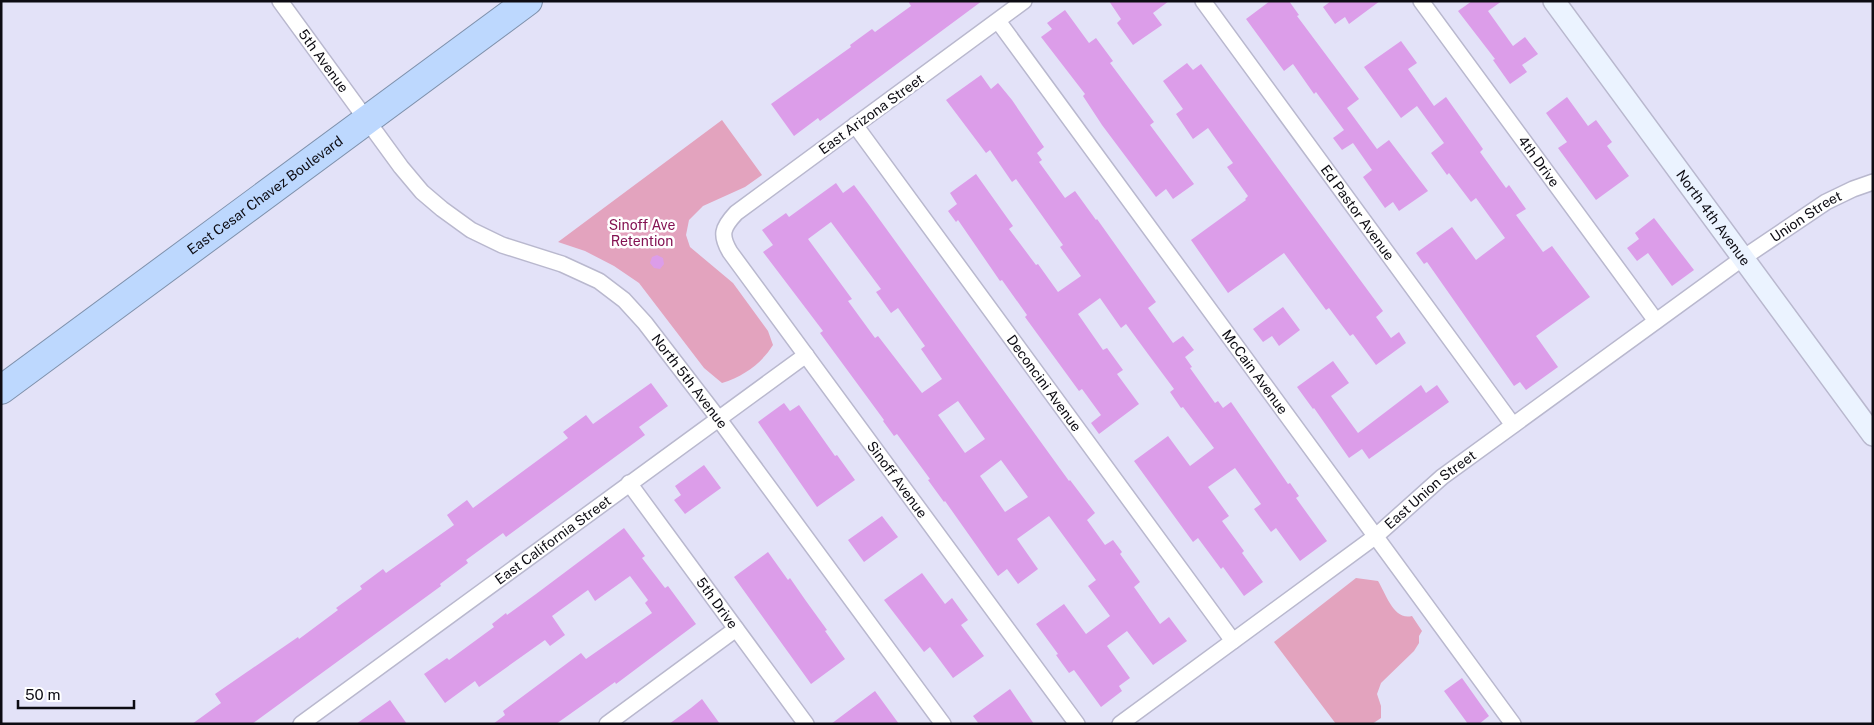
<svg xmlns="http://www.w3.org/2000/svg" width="1874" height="725" font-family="'Public Sans',sans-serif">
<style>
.green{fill:#e3a3be}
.building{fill:#dc9de9;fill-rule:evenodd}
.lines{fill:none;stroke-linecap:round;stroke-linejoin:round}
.street-casing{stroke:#b9b8ce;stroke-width:18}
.secondary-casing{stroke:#b9b8ce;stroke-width:24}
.highway-casing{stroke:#7f91ac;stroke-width:30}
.street{stroke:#fff;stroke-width:15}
.secondary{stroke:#ebf3ff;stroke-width:21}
.highway{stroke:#bdd8fe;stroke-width:28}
.labels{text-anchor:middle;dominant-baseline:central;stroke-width:5;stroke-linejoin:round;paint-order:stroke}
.street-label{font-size:14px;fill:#0d0c13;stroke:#fff}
.park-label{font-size:14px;fill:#841353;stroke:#fff}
</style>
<rect width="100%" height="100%" fill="#e3e2f8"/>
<!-- green -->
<path class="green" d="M722,120L762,175L745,187L703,206L689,220L686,235L690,247L733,283L768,331L773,345C761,364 744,376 722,383L704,368L639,283L614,266L585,251L558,242Z
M1356,578L1378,581C1386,594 1394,621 1412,616L1422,631L1419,636V643L1414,651L1381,683L1377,694L1381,706V718L1372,724H1336L1274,642Z"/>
<!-- building -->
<path class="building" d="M908,1H982L820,121L818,118L794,136L771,104L851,47L850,45L872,29L875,32L911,6Z
M1109,1H1169L1153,13L1162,25L1133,45L1117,23L1121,19Z
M1270,1H1289L1299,15L1297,16L1359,99L1347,108L1377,149L1389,140L1428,191L1399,211L1393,202L1385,208L1363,177L1372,170L1353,143L1342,150L1333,138L1344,130L1316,92L1314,94L1293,64L1284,71L1246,19Z
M1331,1H1380L1349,24L1345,17L1335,24L1323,7Z
M1472,1H1502L1488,11L1513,46L1525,37L1538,54L1522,65L1527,72L1510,84L1493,60L1495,59L1458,11Z
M1065,10L1089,43L1096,38L1113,61L1110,63L1154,122L1150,125L1194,184L1173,199L1166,189L1156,197L1102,125L1083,96L1085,94L1041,37L1052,29L1047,23Z
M1401,41L1417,63L1408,69L1434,106L1446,97L1483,149L1480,152L1506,188L1509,185L1526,209L1516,215L1543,252L1552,246L1590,297L1536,336L1558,367L1526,390L1520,382L1514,386L1427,262L1424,264L1416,253L1452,227L1476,260L1505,238L1476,198L1471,202L1449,173L1447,175L1431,153L1444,143L1417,106L1401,118L1364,67Z
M1187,63L1193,70L1201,64L1383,311L1376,317L1391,338L1399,332L1406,343L1376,365L1353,334L1350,336L1329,308L1326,310L1284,253L1228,293L1191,240L1246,200L1245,199L1248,196L1227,167L1233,163L1208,128L1193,139L1176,114L1183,109L1163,81Z
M981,75L991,89L998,83L1012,100L1044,147L1037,153L1042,160L1039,162L1065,198L1075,191L1096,220L1097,219L1156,302L1148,308L1173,343L1183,336L1194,350L1185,357L1192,367L1190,368L1215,403L1218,401L1223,408L1231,402L1288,484L1290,483L1299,496L1296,498L1327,541L1300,561L1276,528L1271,532L1254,509L1261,504L1235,468L1208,487L1229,516L1222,521L1244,551L1242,553L1263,582L1244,596L1223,567L1221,569L1198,538L1193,542L1134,461L1168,436L1190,466L1214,448L1183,407L1181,408L1170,392L1174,389L1148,354L1126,324L1121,328L1100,298L1078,314L1103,350L1107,348L1123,370L1117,374L1139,404L1099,434L1091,423L1101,415L1082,389L1079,391L1025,317L1027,315L1002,280L1000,281L958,220L956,222L948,211L957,204L950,193L976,174L1013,226L1009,229L1036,265L1038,264L1058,292L1081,276L1060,247L1063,245L1016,179L1012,182L990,150L986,153L946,100Z
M1567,97L1588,126L1596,120L1612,142L1607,146L1629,176L1596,200L1558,148L1567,142L1546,113Z
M836,183L843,193L854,185L869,205L1069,481L1070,480L1095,513L1087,520L1105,545L1113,540L1122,552L1120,554L1140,582L1134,587L1160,624L1169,617L1187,641L1153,665L1127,631L1107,646L1130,678L1119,686L1122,691L1101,707L1074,670L1069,673L1056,655L1058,654L1036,624L1064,604L1086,634L1110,616L1088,586L1096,580L1049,516L1017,539L1038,569L1018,584L1007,569L998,576L945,501L944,502L928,480L930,479L897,434L894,436L883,421L884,420L820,333L823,331L763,252L773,245L762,230L786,213L789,217ZM831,222L881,289L876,292L891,313L898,308L925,346L921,349L942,379L922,393L878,336L875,338L848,301L852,299L808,239ZM958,401L985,439L965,453L938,415ZM1001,460L1028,497L1005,512L980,476Z
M1654,218L1694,270L1672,286L1648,253L1637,261L1627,248L1639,239L1635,233Z
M657,255L663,258L664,264L660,269L654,268L650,263L652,257Z
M1283,307L1300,330L1279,346L1272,336L1263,342L1253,329Z
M1333,361L1349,383L1331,396L1358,433L1421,385L1426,393L1437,385L1449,402L1369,459L1362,449L1349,458L1314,408L1313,409L1297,387Z
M651,383L668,406L639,427L645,435L506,537L503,533L466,560L468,563L440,584L441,586L252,724H192L221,703L215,694L298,637L299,639L338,610L336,608L362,589L360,586L383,569L386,573L454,525L447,515L467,500L473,508L568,438L563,432L586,415L593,424Z
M784,403L790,411L799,405L835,456L837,455L855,480L817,507L758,422Z
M704,465L721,488L685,514L674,500L681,495L675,486Z
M882,516L898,537L864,562L848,540Z
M624,528L645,556L642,558L665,588L668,586L696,624L616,684L615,682L556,724H493L505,715L503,711L581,653L586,659L652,613L645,603L648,600L630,576L595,601L588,590L552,616L565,635L550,646L545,640L479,687L475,681L445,703L424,674L447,658L449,660L494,627L492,624L506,613L507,615L536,594Z
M768,552L788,580L790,578L806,601L827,630L825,631L845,659L811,684L734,577Z
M922,573L945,604L952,598L968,620L961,625L984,656L953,678L930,647L924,652L884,600Z
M1462,678L1489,716L1479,724H1468L1444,691Z
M1010,689L1034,724H979L973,716Z
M875,691L899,724H831Z
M702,699L720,724H669L691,708Z
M390,700L407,724H356Z"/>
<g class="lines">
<!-- street casing -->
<g class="street-casing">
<g id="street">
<path id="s1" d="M280,1L401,167L422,192L442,209L471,230L502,245L562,264L599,281L624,300L645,323L718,418L943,724"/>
<path id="s2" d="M1024,1L736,213C722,228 720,235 730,252L1077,724"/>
<path id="s3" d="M1203,1L1513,425"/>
<path id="s4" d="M1421,1L1656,321"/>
<path id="s5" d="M998,21L1513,724"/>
<path id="s6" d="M855,125L1233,641"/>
<path id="s7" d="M629,483L806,724"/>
<path id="s8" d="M301,724L806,355"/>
<path d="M607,724L736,629"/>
<path id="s9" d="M1120,724L1376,536L1442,477L1743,258L1826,202L1853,189L1873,182"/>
</g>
</g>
<!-- secondary casing -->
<g class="secondary-casing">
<g id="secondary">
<path id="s10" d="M1554,1L1873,435"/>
</g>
</g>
<!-- highway casing -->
<g class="highway-casing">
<g id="highway">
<path id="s11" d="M1,390L528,1"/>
</g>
</g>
<!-- street -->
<use href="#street" class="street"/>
<!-- secondary -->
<use href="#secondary" class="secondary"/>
<!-- highway -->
<use href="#highway" class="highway"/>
</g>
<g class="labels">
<!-- street labels -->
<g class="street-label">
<text stroke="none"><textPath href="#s1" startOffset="74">5th Avenue</textPath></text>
<text transform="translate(871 114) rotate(-36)">East Arizona Street</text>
<text stroke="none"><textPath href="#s4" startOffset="199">4th Drive</textPath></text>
<text stroke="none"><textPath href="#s11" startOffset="328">East Cesar Chavez Boulevard</textPath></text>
<text stroke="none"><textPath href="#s3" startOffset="262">Ed Pastor Avenue</textPath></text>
<text stroke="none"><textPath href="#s9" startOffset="854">Union Street</textPath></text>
<text stroke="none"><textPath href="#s10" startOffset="269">North 4th Avenue</textPath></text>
<text stroke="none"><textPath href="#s5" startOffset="435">McCain Avenue</textPath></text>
<text stroke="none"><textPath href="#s1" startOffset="574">North 5th Avenue</textPath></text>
<text stroke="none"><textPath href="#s6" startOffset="320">Deconcini Avenue</textPath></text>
<text stroke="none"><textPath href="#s2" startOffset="684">Sinoff Avenue</textPath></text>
<text stroke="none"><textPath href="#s9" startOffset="389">East Union Street</textPath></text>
<text stroke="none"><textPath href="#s8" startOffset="312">East California Street</textPath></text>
<text stroke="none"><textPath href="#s7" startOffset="149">5th Drive</textPath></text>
</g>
<!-- park labels -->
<g class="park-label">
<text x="642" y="225">Sinoff Ave<tspan x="642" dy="16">Retention</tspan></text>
</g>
</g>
<!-- border -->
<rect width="1874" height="725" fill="none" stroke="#0d0c13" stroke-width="5"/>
<!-- scale -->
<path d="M18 700v8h116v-8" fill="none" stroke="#0d0c13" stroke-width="2.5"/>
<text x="25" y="700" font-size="15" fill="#0d0c13" stroke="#ffffff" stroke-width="4" paint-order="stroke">50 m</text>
</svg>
